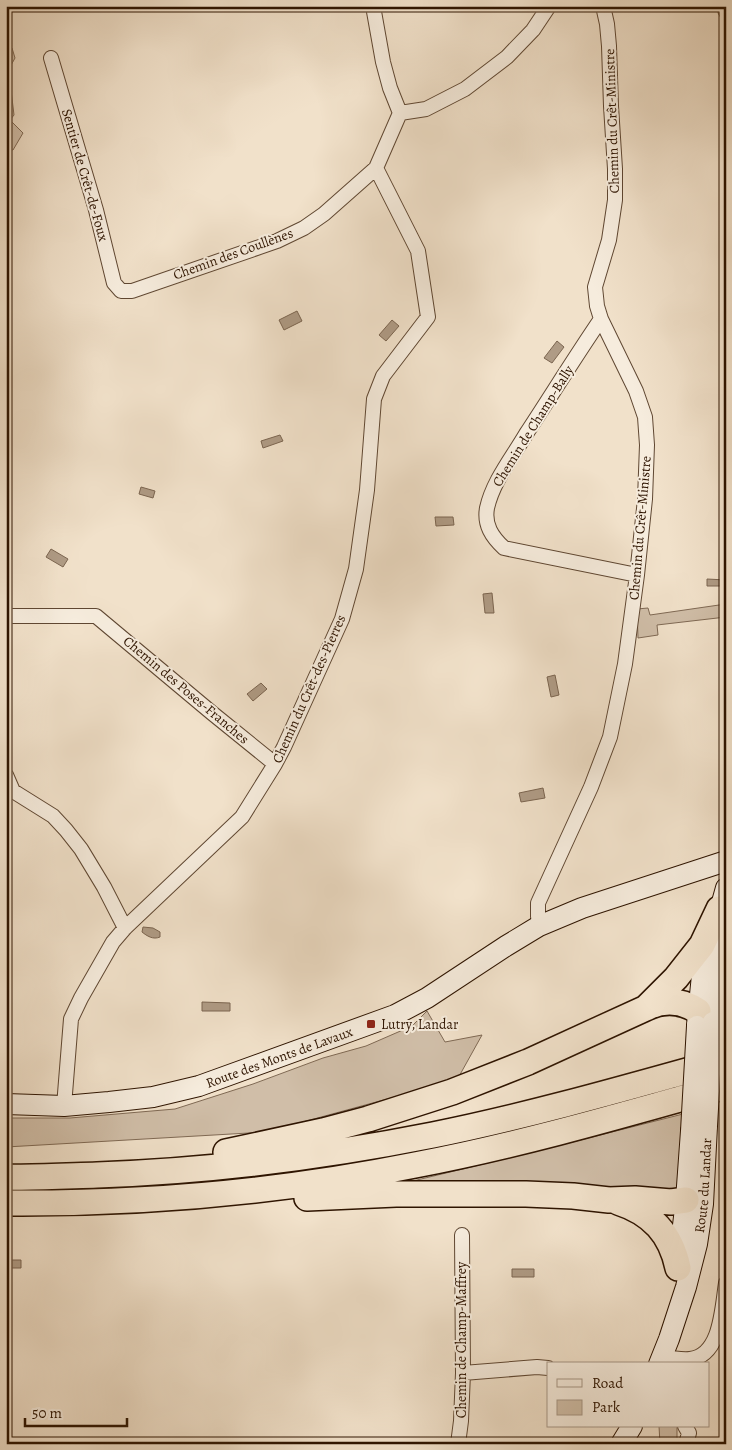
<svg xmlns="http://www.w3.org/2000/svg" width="732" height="1450" font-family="Alegreya,serif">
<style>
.green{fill:#d0bea8;stroke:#7f6954}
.water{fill:#af9b85;stroke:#7b6550}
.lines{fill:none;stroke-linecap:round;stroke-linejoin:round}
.street-casing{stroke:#5f4732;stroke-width:16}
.secondary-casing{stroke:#2e1400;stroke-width:22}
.highway-casing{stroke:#2e1400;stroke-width:28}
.street{stroke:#f6ecdd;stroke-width:14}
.secondary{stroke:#f6ecdd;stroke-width:20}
.highway{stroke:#f1e1ca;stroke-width:25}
.secondary-bridge-casing{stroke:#2e1400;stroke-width:22;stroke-linecap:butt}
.secondary-bridge{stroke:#f6ecdd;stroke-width:20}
.poi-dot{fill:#8f2418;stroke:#f6ecdd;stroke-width:2}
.labels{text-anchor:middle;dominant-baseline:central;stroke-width:4;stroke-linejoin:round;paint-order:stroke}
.street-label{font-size:14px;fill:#2e1400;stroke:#f6ecdd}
.poi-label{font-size:14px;fill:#2e1400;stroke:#f6ecdd;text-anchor:start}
</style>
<rect width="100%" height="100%" fill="#f1e1ca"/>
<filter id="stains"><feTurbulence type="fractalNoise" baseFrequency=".004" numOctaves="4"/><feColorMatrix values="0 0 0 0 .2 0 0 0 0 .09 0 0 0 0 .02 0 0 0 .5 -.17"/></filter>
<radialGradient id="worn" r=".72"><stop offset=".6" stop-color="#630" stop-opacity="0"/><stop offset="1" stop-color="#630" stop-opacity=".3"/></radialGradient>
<!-- green -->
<path class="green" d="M714,6H726V27Z
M6,47L12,48L15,58L10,67V82L14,115L10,120L23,133L13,150H6Z
M726,604V617L657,625L658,635L638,638L637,609L648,608L650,615Z
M427,1011L445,1042L482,1035L457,1080L266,1132L6,1147V1118H70L175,1109L253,1084L323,1058L366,1046L412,1026Z
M683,1114L679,1196L392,1186L525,1154Z
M659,1426H677V1444H660Z"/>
<!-- water -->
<path class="water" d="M297,311L302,321L284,330L279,320Z
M392,320L399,326L386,341L379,335Z
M557,341L564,347L552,363L544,358Z
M280,435L283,441L263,448L261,441Z
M141,487L155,491L153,498L139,494Z
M435,517H453L454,525L436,526Z
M51,549L68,559L63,567L46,557Z
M707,579L726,580V586H707Z
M492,593L494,613H485L483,594Z
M555,675L559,695L551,697L547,677Z
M261,683L267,689L253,701L247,694Z
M543,788L545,798L521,802L519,793Z
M143,927L153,928L160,932V937C153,940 147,936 142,932Z
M202,1002L230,1003V1011H202Z
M6,1260H21V1268H6Z
M512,1269H534V1277H512Z"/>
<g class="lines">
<!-- street casing -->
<g class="street-casing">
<path id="street" d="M373,6L383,62L390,88L400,113
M51,58L96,210L114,283L121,291H132L277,241L304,228L324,214L376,168L400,113L426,109L465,89L507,57L533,30L549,6
M601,319C575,357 551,396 526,434C512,458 493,481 487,508C484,525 492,537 504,548L637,575
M6,616H96L212,713L275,764
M6,775L13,791L53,816L66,830L81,849L104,887L125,928
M539,926L538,916V903L591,787L610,737L625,664L637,575L645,499L647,445L645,417L636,391L601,319L597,306L595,287L609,240L615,200V169L611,106L609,46L607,24L603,6
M64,1106L71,1019L81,998L113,942L125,928L242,817L275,764L284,747L342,619L356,569L367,490L374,399L383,376L428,317L418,251L376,168
M662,1356C671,1358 680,1360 690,1359C721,1356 722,1308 726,1283
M463,1373L537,1367L548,1368
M685,1426L689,1433L686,1444
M458,1444L461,1421L463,1373L462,1235"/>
</g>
<!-- secondary casing -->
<g class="secondary-casing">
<g id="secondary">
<path d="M713,1022L717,951"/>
<path d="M697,1025L702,975L726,888"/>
<path id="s1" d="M6,1104L64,1106L109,1102L153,1097L199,1086L395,1015L427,998L506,946L539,926L582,908L726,861"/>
<path d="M678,1268L686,1200L691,1131"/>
<path id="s2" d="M659,1364L669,1339L686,1287L697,1244L703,1204L707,1126"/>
<path d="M621,1444L632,1426"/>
</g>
</g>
<!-- highway casing -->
<g class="highway-casing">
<path id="highway" d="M646,1008C664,999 681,1000 698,1011
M226,1152L323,1131L368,1119L452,1092L528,1062L646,1008L676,978L702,945L719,909
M6,1177C36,1178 67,1176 97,1175C210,1171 322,1157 433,1135C532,1115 629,1087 726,1060
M307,1198L396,1194H526L573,1196L609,1200L635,1199L671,1202L686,1200
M618,1202C652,1213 671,1234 678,1268
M6,1203C143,1204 281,1192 415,1165C520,1145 623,1115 726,1086"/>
</g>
<!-- street -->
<use href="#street" class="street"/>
<!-- secondary -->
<use href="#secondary" class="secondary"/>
<!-- highway -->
<use href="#highway" class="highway"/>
<!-- secondary-bridge casing -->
<g class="secondary-bridge-casing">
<path id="secondary-bridge" d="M707,1126L713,1022
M691,1131L697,1026"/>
</g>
<!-- secondary-bridge -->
<use href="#secondary-bridge" class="secondary-bridge"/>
</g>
<!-- markers -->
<rect class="poi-dot" x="366" y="1019" width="10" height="10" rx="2.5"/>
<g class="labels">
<!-- street labels -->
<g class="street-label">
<text transform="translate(612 121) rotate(-92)">Chemin du Crêt-Ministre</text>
<text transform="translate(85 175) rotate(74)">Sentier de Crêt-de-Foux</text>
<text transform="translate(233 254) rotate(-20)">Chemin des Coullènes</text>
<text transform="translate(533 426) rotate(-58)">Chemin de Champ-Bally</text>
<text transform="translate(640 528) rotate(-85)">Chemin du Crêt-Ministre</text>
<text transform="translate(309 689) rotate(-66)">Chemin du Crêt-des-Pierres</text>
<text transform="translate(186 690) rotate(40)">Chemin des Poses-Franches</text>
<text stroke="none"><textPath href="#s1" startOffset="280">Route des Monts de Lavaux</textPath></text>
<text stroke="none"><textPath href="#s2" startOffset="185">Route du Landar</textPath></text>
<text transform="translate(461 1340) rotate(-90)">Chemin de Champ-Maffrey</text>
</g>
<!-- poi labels -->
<g class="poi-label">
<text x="381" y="1024">Lutry, Landar</text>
</g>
</g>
<!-- margin -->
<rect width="732" height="1450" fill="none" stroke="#f1e1ca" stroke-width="25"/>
<rect x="8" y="8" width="717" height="1435" fill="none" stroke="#2e1400" stroke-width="2.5"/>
<rect x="12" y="12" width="707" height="1425" fill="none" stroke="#2e1400"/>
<!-- legend -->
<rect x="547" y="1362" width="162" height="65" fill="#f6ecdd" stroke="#a69685"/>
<rect x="557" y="1379" width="25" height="8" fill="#f6ecdd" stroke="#a69685"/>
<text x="592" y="1388" font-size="15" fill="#2e1400">Road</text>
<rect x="557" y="1400" width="25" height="15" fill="#d0bea8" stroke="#a69685"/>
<text x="592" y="1412" font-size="15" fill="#2e1400">Park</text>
<!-- scale -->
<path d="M25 1418v8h102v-8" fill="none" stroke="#2e1400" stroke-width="2.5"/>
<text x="32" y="1418" font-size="15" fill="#2e1400" stroke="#f6ecdd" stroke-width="4" paint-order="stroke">50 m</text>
<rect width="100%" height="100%" filter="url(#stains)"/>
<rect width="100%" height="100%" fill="url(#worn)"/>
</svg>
